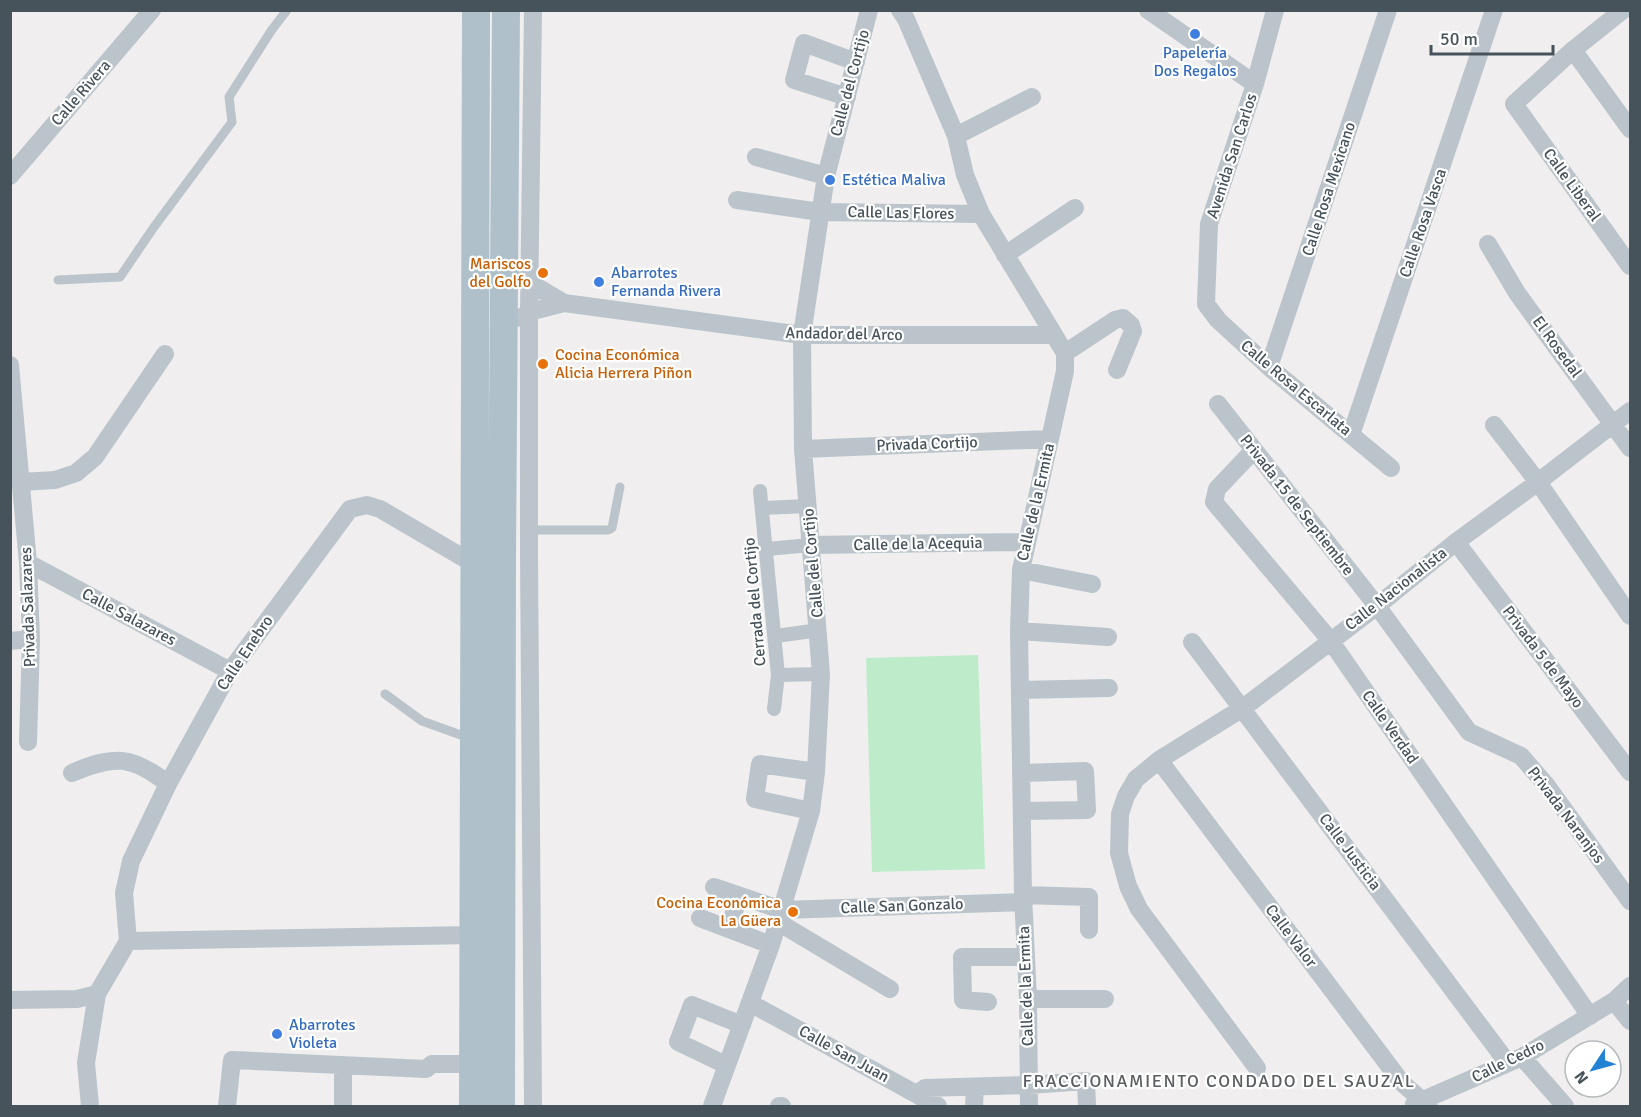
<svg xmlns="http://www.w3.org/2000/svg" width="1641" height="1117" font-family="Signika,sans-serif">
<style>
.green{fill:#beeccb}
.lines{fill:none;stroke-linecap:round;stroke-linejoin:round}
.service{stroke:#bac4ca;stroke-width:9}
.pedestrian{stroke:#bac4ca;stroke-width:14}
.minor{stroke:#bac4ca;stroke-width:18}
.primary{stroke:#afc0cb;stroke-width:28}
.shop-dot{fill:#3f7fe0;stroke:#fff;stroke-width:2}
.food-dot{fill:#e8710a;stroke:#fff;stroke-width:2}
.labels{text-anchor:middle;dominant-baseline:central;stroke-width:4.5;stroke-linejoin:round;paint-order:stroke}
.shop-label{font-size:16px;fill:#366cbe;stroke:#fff;text-anchor:start}
.street-label{font-size:16px;fill:#47535a;stroke:#fff}
.food-label{font-size:16px;fill:#c56008;stroke:#fff;text-anchor:end}
.neighbourhood-label{font-size:18px;letter-spacing:1.5px;fill:#5b5f62;stroke:#fff}
</style>
<rect width="100%" height="100%" fill="#f0eeee"/>
<!-- green -->
<path class="green" d="M978,655L985,869L872,872L866,658Z"/>
<g class="lines">
<!-- service -->
<path class="service" d="M58,280L120,277L154,227L232,122L229,97L271,31L287,10
M529,530H608L612,528L620,487
M385,694L422,721L469,738"/>
<!-- pedestrian -->
<path class="pedestrian" d="M760,491L778,675L774,709
M762,508L808,506
M767,549L810,545
M776,636L819,630
M778,675L821,674"/>
<!-- minor -->
<path class="minor" d="M533,10L529,312V554L533,1106
M900,10L906,19L956,136L965,175L981,214L1065,353V371L1021,570L1019,631L1023,895L1028,999L1029,1106
M1148,10L1255,84
M1275,10L1255,84L1209,224L1206,304L1218,320L1269,367L1391,468
M1623,10L1573,50L1514,104L1630,266
M1573,50L1630,129
M847,97L794,80L804,43L856,62
M956,136L1032,97
M756,157L826,176
M10,176L152,10
M737,200L820,212L981,214
M1488,244L1517,293L1630,448
M1005,255L1075,208
M525,273L537,287L564,303
M521,318L529,312L564,303L802,335H1054
M1065,353L1115,320L1123,318L1131,325L1133,331L1117,370
M10,365L28,563L31,639L28,742
M1269,367L1388,10
M1218,404L1377,606L1469,732L1521,756L1547,786L1630,901
M1494,425L1538,482L1630,616
M1351,435L1494,10
M803,449L1050,439
M1253,451L1217,489L1214,502L1330,640L1590,1016
M21,482L55,480L76,473L95,457L165,354
M1456,542L1630,772
M810,545L1026,542
M28,563L230,671
M1021,570L1092,584
M1019,631L1108,637
M10,641L31,639
M1192,642L1507,1062
M1020,690L1109,688
M1159,760L1402,1083L1429,1106
M72,773C113,755 132,755 168,784
M1022,773L1085,771L1087,810L1023,811
M811,811L755,799L760,764L816,772
M714,887L782,910L1023,902
M1023,895L1089,897V930
M700,918L771,945
M778,922L890,989
M729,929L739,896
M128,941L124,893L131,861L168,784L230,671L350,509L367,505L380,509L474,564
M128,941L474,935
M1028,999H1105
M10,1000L77,999L97,994
M1614,1001L1630,1021
M988,1002L963,1000L962,957H1025
M750,1003L938,1106
M1522,1057L1565,1106
M726,1065L678,1042L692,1005L742,1025
M1257,1068L1139,909L1128,886L1119,853L1120,814L1126,796L1136,779L1159,760L1243,708L1377,606L1456,542L1538,482L1630,411
M917,1094L925,1088L1029,1085L1086,1081L1087,1106
M1414,1104L1522,1057L1614,1001L1630,986
M90,1106L86,1063L97,994L128,941
M227,1106L232,1060L426,1069L432,1064H473
M343,1106V1066
M712,1106L771,945L811,811L816,772L821,674L803,449L802,335L826,176L869,10
M779,1106H782
M974,1106L975,1087"/>
<!-- primary -->
<path class="primary" d="M473,1106L476,10
M501,1106L502,554L506,10"/>
</g>
<!-- markers -->
<g class="shop-dot">
<circle cx="1195" cy="34" r="6"/>
<circle cx="830" cy="180" r="6"/>
<circle cx="599" cy="282" r="6"/>
<circle cx="277" cy="1034" r="6"/>
</g>
<g class="food-dot">
<circle cx="543" cy="273" r="6"/>
<circle cx="543" cy="364" r="6"/>
<circle cx="793" cy="912" r="6"/>
</g>
<g class="labels">
<!-- shop labels -->
<g class="shop-label">
<text x="1195" y="53" text-anchor="middle">Papelería<tspan x="1195" dy="18">Dos Regalos</tspan></text>
<text x="842" y="180">Estética Maliva</text>
<text x="611" y="273">Abarrotes<tspan x="611" dy="18">Fernanda Rivera</tspan></text>
<text x="289" y="1025">Abarrotes<tspan x="289" dy="18">Violeta</tspan></text>
</g>
<!-- street labels -->
<g class="street-label">
<text transform="translate(850 83) rotate(-75)">Calle del Cortijo</text>
<text transform="translate(81 93) rotate(-49)">Calle Rivera</text>
<text transform="translate(1232 156) rotate(-72)">Avenida San Carlos</text>
<text transform="translate(1572 185) rotate(54)">Calle Liberal</text>
<text transform="translate(1329 189) rotate(-72)">Calle Rosa Mexicano</text>
<text transform="translate(901 213) rotate(1)">Calle Las Flores</text>
<text transform="translate(1423 223) rotate(-71)">Calle Rosa Vasca</text>
<text transform="translate(844 334) rotate(1)">Andador del Arco</text>
<text transform="translate(1557 347) rotate(54)">El Rosedal</text>
<text transform="translate(1296 388) rotate(40)">Calle Rosa Escarlata</text>
<text transform="translate(927 444) rotate(-2)">Privada Cortijo</text>
<text transform="translate(1036 502) rotate(-77)">Calle de la Ermita</text>
<text transform="translate(1297 505) rotate(52)">Privada 15 de Septiembre</text>
<text transform="translate(918 544) rotate(-1)">Calle de la Acequia</text>
<text transform="translate(813 563) rotate(-95)">Calle del Cortijo</text>
<text transform="translate(1396 589) rotate(-38)">Calle Nacionalista</text>
<text transform="translate(755 602) rotate(-95)">Cerrada del Cortijo</text>
<text transform="translate(28 607) rotate(-92)">Privada Salazares</text>
<text transform="translate(129 617) rotate(28)">Calle Salazares</text>
<text transform="translate(245 653) rotate(-56)">Calle Enebro</text>
<text transform="translate(1543 657) rotate(53)">Privada 5 de Mayo</text>
<text transform="translate(1390 727) rotate(55)">Calle Verdad</text>
<text transform="translate(1566 815) rotate(53)">Privada Naranjos</text>
<text transform="translate(1350 852) rotate(53)">Calle Justicia</text>
<text transform="translate(902 906) rotate(-2)">Calle San Gonzalo</text>
<text transform="translate(1291 936) rotate(53)">Calle Valor</text>
<text transform="translate(1026 986) rotate(-92)">Calle de la Ermita</text>
<text transform="translate(844 1054) rotate(29)">Calle San Juan</text>
<text transform="translate(1508 1061) rotate(-26)">Calle Cedro</text>
</g>
<!-- food labels -->
<g class="food-label">
<text x="531" y="264">Mariscos<tspan x="531" dy="18">del Golfo</tspan></text>
<text x="555" y="355" text-anchor="start">Cocina Económica<tspan x="555" dy="18">Alicia Herrera Piñon</tspan></text>
<text x="781" y="903">Cocina Económica<tspan x="781" dy="18">La Güera</tspan></text>
</g>
<!-- neighbourhood labels -->
<g class="neighbourhood-label">
<text x="1219" y="1081">FRACCIONAMIENTO CONDADO DEL SAUZAL</text>
</g>
</g>
<!-- border -->
<rect width="1641" height="1117" fill="none" stroke="#47535a" stroke-width="24"/>
<!-- north arrow -->
<g transform="translate(1593 1069) rotate(234)"><circle r="28" fill="#ffffff" stroke="#b5babd" stroke-width="1.5"/>
<path d="M0-4.5L10 22L0 15L-10 22Z" fill="#2482d4"/>
<text y="-9" font-size="16" font-weight="bold" text-anchor="middle" fill="#47535a">N</text>
</g>
<!-- scale -->
<path d="M1431 45v9h122v-9" fill="none" stroke="#47535a" stroke-width="3"/>
<text x="1440" y="45" font-size="18" fill="#47535a" stroke="#ffffff" stroke-width="4.5" paint-order="stroke">50 m</text>
</svg>
